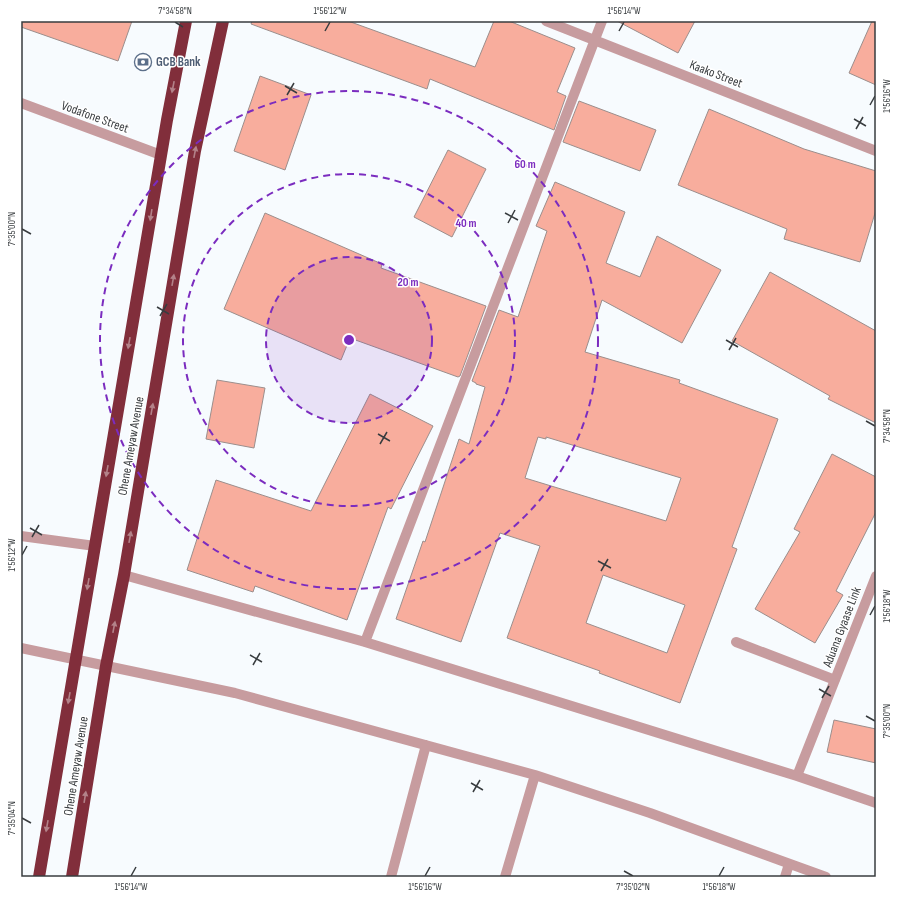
<svg xmlns="http://www.w3.org/2000/svg" width="897" height="898" font-family="'Sofia Sans Condensed',sans-serif">
<style>
.building{fill:#f8ad9d;stroke:#9b8e8c;fill-rule:evenodd}
.lines{fill:none;stroke-linecap:round;stroke-linejoin:round}
.minor{stroke:#c79c9f;stroke-width:10}
.highway{stroke:#812e3b;stroke-width:12}
.oneway{fill:#b38289}
.ticks{fill:none;stroke:#383c3f;stroke-width:1.5}
.ring{fill:none;stroke:#7b2cbf;stroke-width:2;stroke-dasharray:7 5}
.labels{text-anchor:middle;dominant-baseline:central;stroke-width:3;stroke-linejoin:round;paint-order:stroke}
.service-label{font-size:13px;font-weight:bold;fill:#4e5e75;stroke:#fff;text-anchor:start}
.street-label{font-size:13px;fill:#383c3f;stroke:#fff}
.centre{fill:#7b2cbf;stroke:#fff;stroke-width:2}
.ring-label{font-size:12px;text-anchor:middle;font-weight:bold;fill:#7b2cbf;stroke:#fff;stroke-width:3;stroke-linejoin:round;paint-order:stroke}
.neatline{fill:none;stroke:#383c3f;stroke-width:1.5}
.ticks-label{font-size:10px;text-anchor:middle;fill:#383c3f}
</style>
<rect width="100%" height="100%" fill="#f7fbfe"/>
<!-- building -->
<path class="building" d="M21,21H132L118,61L21,27Z
M252,21H348L475,67L494,21H509L575,48L557,92L566,96L554,130L430,79L427,89L251,24Z
M617,21H695L678,53Z
M872,21H876V85L849,73Z
M260,76L311,95L285,170L234,151Z
M579,101L656,130L640,171L563,142Z
M709,109L804,149L876,171V210L860,262L784,239L787,229L678,185Z
M448,150L486,169L452,237L414,217Z
M555,182L625,212L606,263L640,277L657,236L721,270L682,343L602,300L585,352L680,380L679,383L778,419L732,547L737,549L680,703L599,673L600,671L507,638L540,546L500,533L461,642L396,619L423,541L425,542L459,439L469,444L485,387L476,384V383L472,381L499,310L518,317L547,231L536,226ZM538,437L546,439V437L681,478L666,521L525,478ZM603,575L685,605L667,653L586,623Z
M265,213L382,264L381,268L486,306L460,376L458,377L350,338L341,360L224,309Z
M770,272L876,331V423L828,399L830,396L732,341Z
M217,380L265,388L254,448L206,439Z
M370,394L433,426L391,509L388,507L347,620L255,586L253,592L187,570L216,480L311,511Z
M832,454L876,477V512L836,591L843,595L815,643L755,609L800,532L794,529Z
M834,720L876,729V763L827,752Z"/>
<g class="lines">
<!-- minor -->
<path class="minor" d="M546,21L876,151
M21,103L161,155
M21,536L95,546
M124,575L365,642L797,776L876,803
M365,642L602,21
M736,642L835,680
M21,648L235,693L535,775L650,813L826,877
M797,776L876,576
M391,877L426,745
M505,877L535,775
M785,877L789,864"/>
<!-- highway -->
<path class="highway" d="M39,877L167,120L186,21
M72,877L106,666L124,575L195,151L223,21"/>
</g>
<!-- one-way arrows -->
<defs><path id="oneway-solid" d="M-6-.8H1V-3.2L6.5 0L1 3.2V.8H-6Z"/></defs>
<g class="oneway">
<use href="#oneway-solid" transform="translate(173 87) rotate(101)"/>
<use href="#oneway-solid" transform="translate(195 152) rotate(-79)"/>
<use href="#oneway-solid" transform="translate(151 215) rotate(99)"/>
<use href="#oneway-solid" transform="translate(173 280) rotate(-80)"/>
<use href="#oneway-solid" transform="translate(129 343) rotate(100)"/>
<use href="#oneway-solid" transform="translate(152 409) rotate(-80)"/>
<use href="#oneway-solid" transform="translate(107 471) rotate(100)"/>
<use href="#oneway-solid" transform="translate(130 537) rotate(-80)"/>
<use href="#oneway-solid" transform="translate(88 584) rotate(100)"/>
<use href="#oneway-solid" transform="translate(114 627) rotate(-79)"/>
<use href="#oneway-solid" transform="translate(69 698) rotate(100)"/>
<use href="#oneway-solid" transform="translate(85 797) rotate(-81)"/>
<use href="#oneway-solid" transform="translate(47 826) rotate(100)"/>
</g>
<!-- ticks -->
<path class="ticks" d="M175,22L183,27M325,31L330,22M619,31L624,22M285,86L297,93M287,95L294,83M870,105L875,96M854,119L866,126M856,129L863,117M505,213L518,220M508,223L515,210M22,229L31,234M157,307L169,314M160,316L167,304M726,340L738,347M729,350L736,338M866,421L875,426M378,434L390,441M380,444L387,432M30,528L42,535M32,537L39,525M22,555L27,546M598,561L611,568M601,571L608,559M870,615L875,606M250,655L262,662M253,665L260,653M819,689L831,696M822,698L829,686M866,716L875,721M471,783L483,790M473,792L480,780M22,818L31,823M624,871L633,876M131,876L136,867M425,876L430,867M719,876L724,867"/>
<!-- distance rings -->
<circle cx="349" cy="340" r="83" fill="#7b2cbf" fill-opacity=".12"/>
<g class="ring">
<circle cx="349" cy="340" r="83"/>
<circle cx="349" cy="340" r="166"/>
<circle cx="349" cy="340" r="249"/>
</g>
<!-- icons -->
<defs>
<g id="bank-ring" transform="scale(0.9)"><circle r="9.5" fill="#fff" stroke="#5c6f8a" stroke-width="1.5"/><path d="M-6-4H6V4H-6ZM0-2.3a2.3 2.3 0 1 0 0 4.6a2.3 2.3 0 1 0 0-4.6Z" fill="#5c6f8a"/></g>
</defs>
<g fill-rule="evenodd">
<use href="#bank-ring" x="143" y="62"/>
</g>
<g class="labels">
<!-- service labels -->
<g class="service-label">
<text x="156" y="62">GCB Bank</text>
</g>
<!-- street labels -->
<g class="street-label">
<text transform="translate(716 74) rotate(21)">Kaako Street</text>
<text transform="translate(95 117) rotate(20)">Vodafone Street</text>
<text transform="translate(131 446) rotate(-80)">Ohene Ameyaw Avenue</text>
<text transform="translate(842 627) rotate(-69)">Aduana Gyaase Link</text>
<text transform="translate(76 766) rotate(-81)">Ohene Ameyaw Avenue</text>
</g>
</g>
<circle cx="349" cy="340" r="6" class="centre"/>
<g class="ring-label">
<text x="525" y="168">60 m</text>
<text x="466" y="227">40 m</text>
<text x="408" y="286">20 m</text>
</g>
<!-- border -->
<rect width="897" height="898" fill="none" stroke="#ffffff" stroke-width="44"/>
<rect x="22" y="22" width="853" height="854" class="neatline"/>
<g class="ticks-label">
<text x="175" y="14">7°34'58"N</text>
<text x="330" y="14">1°56'12"W</text>
<text x="624" y="14">1°56'14"W</text>
<text transform="translate(886 96) rotate(-90)" y="4">1°56'16"W</text>
<text transform="translate(11 229) rotate(-90)" y="4">7°35'00"N</text>
<text transform="translate(886 426) rotate(-90)" y="4">7°34'58"N</text>
<text transform="translate(11 555) rotate(-90)" y="4">1°56'12"W</text>
<text transform="translate(886 606) rotate(-90)" y="4">1°56'18"W</text>
<text transform="translate(886 721) rotate(-90)" y="4">7°35'00"N</text>
<text transform="translate(11 818) rotate(-90)" y="4">7°35'04"N</text>
<text x="131" y="890">1°56'14"W</text>
<text x="425" y="890">1°56'16"W</text>
<text x="633" y="890">7°35'02"N</text>
<text x="719" y="890">1°56'18"W</text>
</g>
</svg>
